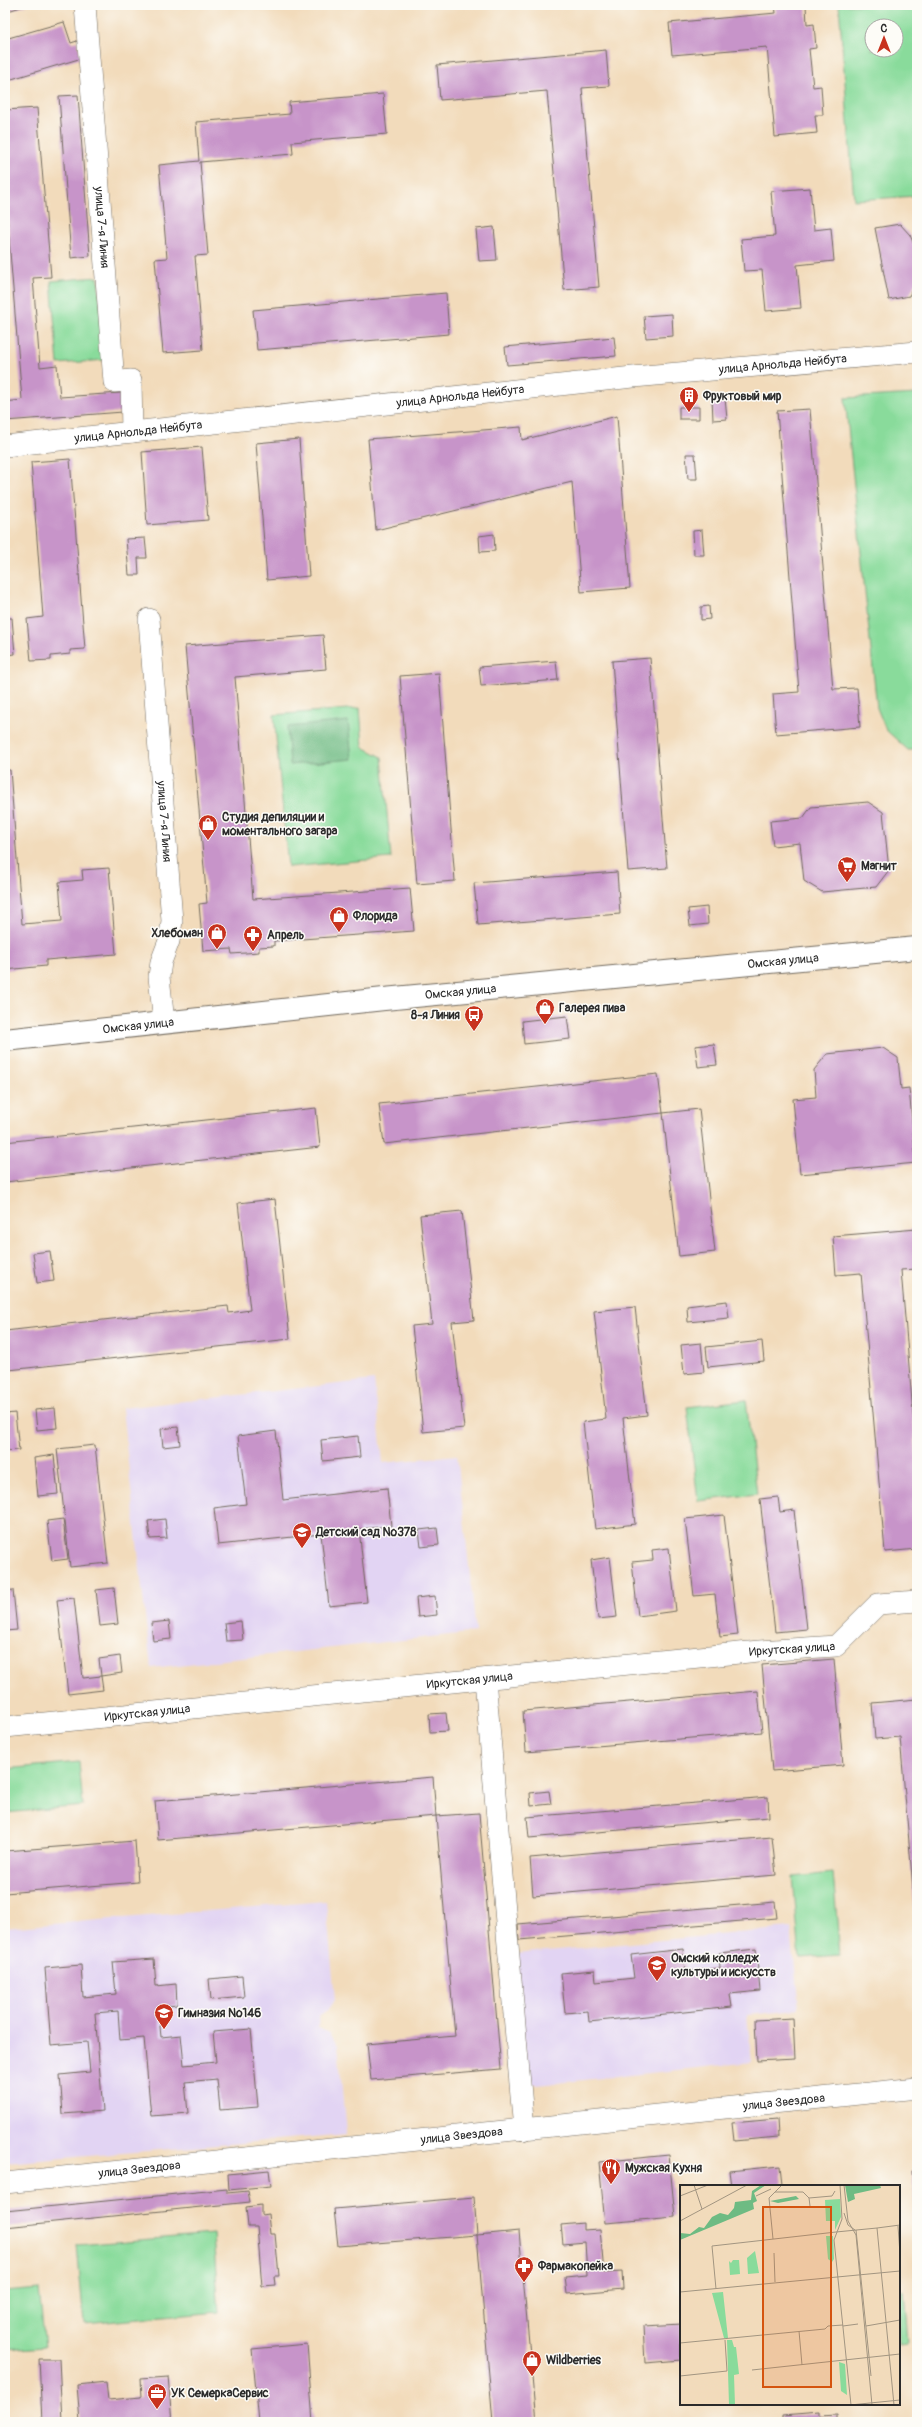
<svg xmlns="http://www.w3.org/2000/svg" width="922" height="2427" font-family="Pangolin,sans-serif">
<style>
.built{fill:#e2d4f3}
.green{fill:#89db9b;stroke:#5a8363;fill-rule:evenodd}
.forest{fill:#6ebb83;stroke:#4c7357}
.building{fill:#c794c9}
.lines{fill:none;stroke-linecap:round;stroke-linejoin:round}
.minor-casing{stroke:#71695d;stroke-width:22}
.secondary-casing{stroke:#71695d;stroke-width:24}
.minor{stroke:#fff;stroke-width:21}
.secondary{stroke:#fff;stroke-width:22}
.labels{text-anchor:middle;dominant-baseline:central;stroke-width:3;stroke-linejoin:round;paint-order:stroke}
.street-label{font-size:12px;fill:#2b2b2b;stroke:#fdfcf7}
.poi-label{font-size:12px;font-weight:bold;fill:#2b2b2b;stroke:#fdfcf7;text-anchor:start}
.inset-road{fill:none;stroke:#a29581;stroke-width:1}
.view{fill:#d5540f;fill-opacity:0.15;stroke:#d5540f;stroke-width:2}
.inset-edge{fill:none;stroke:#2b2b2b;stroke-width:2}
</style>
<rect width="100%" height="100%" fill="#fdfcf7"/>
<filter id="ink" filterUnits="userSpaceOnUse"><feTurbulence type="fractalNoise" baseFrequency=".025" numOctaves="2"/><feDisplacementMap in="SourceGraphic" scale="8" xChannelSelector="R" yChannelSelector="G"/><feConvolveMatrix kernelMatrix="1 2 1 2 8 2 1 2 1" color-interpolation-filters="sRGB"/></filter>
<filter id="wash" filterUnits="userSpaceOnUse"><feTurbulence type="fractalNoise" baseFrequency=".012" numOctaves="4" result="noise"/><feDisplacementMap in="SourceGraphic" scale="16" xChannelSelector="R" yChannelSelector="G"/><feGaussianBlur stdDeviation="0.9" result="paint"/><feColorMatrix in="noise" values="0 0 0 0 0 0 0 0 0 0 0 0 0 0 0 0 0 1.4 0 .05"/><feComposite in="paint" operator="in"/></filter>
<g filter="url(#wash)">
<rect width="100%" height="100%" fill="#f2dbbb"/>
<!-- built -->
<path class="built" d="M374,1380L383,1463L457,1455L476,1632L151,1668L122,1408Z
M326,1901L335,2000L328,2010L319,2016L318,2028L330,2033L338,2045L346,2134L5,2163V1928Z
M791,1928L799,2010L747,2015L752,2062L528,2086L515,1954Z"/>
<!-- green -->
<path class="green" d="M839,5H917V196L854,200ZM872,26H896V50H872Z
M98,277L105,360L58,364L51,281Z
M917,394V750H908L886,730L877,708L845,398Z
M360,708L363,747L382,757L391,858L288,867L274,715Z
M746,1400L757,1494L698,1501L687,1407Z
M79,1762L83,1806L5,1813V1769Z
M833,1873L840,1955L800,1958L793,1877Z
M213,2234L219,2312L84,2324L77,2245Z
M39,2289L45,2347L5,2350V2292Z
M899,2290H904L908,2343L899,2344Z"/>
<!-- forest -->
<path class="forest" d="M348,721L352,759L290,765L287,727Z"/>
<g id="blocks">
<!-- building -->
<path class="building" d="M5,5H27L5,12Z
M775,5H806L807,25L814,24L816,48L809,49L813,87L821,86L823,115H815L817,133L775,137L767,47L672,55L669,23L776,13Z
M64,22L71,43L77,41L82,58L5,81V39Z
M606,50L609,86L582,88L599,287L564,290L547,91L440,100L437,65Z
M383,94L387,134L292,142L293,154L200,162L208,255L195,256L203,350L163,353L155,259L167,258L159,165L199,161L196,122L290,114L289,102Z
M78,95L90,256L71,258L59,96Z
M37,108L51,277L33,278L40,367L57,365L60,397L121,393L123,412L5,421V402L22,400L5,190V110Z
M810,188L814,230L831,228L834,261L797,265L801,308L766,311L762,270L744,271L741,239L775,236L771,191Z
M900,224L910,235L917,252V280L909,296L889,300L875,228Z
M494,227L497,260L479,261L476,229Z
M446,293L449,334L257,350L253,310Z
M672,314L673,336L646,338L644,316Z
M614,337L616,356L507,365L505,347Z
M712,398H725L727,419L713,420Z
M679,407H699V419H679Z
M810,409L833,689L857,688L860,727L776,734L773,694L799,692L777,411Z
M617,416L630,588L581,592L572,482L376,530L368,439L521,427L522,440Z
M299,439L309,576L267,580L256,443Z
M202,447L208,520L147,525L142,452Z
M686,454H695L697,479H688Z
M70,459L85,649L70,650V654L51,656V660L31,661L27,619L43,617L31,462Z
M702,530L704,555H694L693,531Z
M494,534L495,551L480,552L479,536Z
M145,538L147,558H138L139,575H129L126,539Z
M709,606L710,619L701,620V607Z
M5,618H12L15,654L5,655Z
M323,635L326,669L235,677L253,899L410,888L414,931L274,941V946L259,947V952L232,954L231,949L203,951L199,904L207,903L185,646Z
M650,658L667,868L628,871L612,661Z
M556,661L558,680L481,686L479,667Z
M439,673L455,881L417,884L400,676Z
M5,770H10L22,924L62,921L59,882L83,880L82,870L109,868L116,954L46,960V966L5,970Z
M868,802L883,812L889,870L876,887L822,892L804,881L800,843L773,846L770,821L803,818L811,807Z
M617,872L620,914L478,925L474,883Z
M707,907L708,924L690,926L688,909Z
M567,1016L570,1039L524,1044L522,1021Z
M714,1044L717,1065L698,1067L695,1046Z
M883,1048L898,1058L901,1089L909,1088L916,1163L800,1174L793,1099L816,1097L814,1070L827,1054Z
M658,1074L663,1113L384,1144L379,1104Z
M316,1108L320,1147L5,1182V1142Z
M699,1109L715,1252L679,1256L663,1113Z
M275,1199L290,1339L9,1370L5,1331L228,1306L229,1313L250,1310L238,1203Z
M462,1211L474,1320L452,1322L464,1428L423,1432L412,1326L432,1324L420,1215Z
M917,1229V1269L901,1270L917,1462V1549L885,1552L861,1273L836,1275L833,1236Z
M50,1251L54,1281L37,1283L33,1253Z
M727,1301L729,1318L688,1322L687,1306Z
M635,1307L647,1415L623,1418L635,1524L595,1529L583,1422L606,1419L594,1311Z
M762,1341L764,1361L708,1367L706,1347Z
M701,1343L704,1372L684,1374L681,1345Z
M55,1408L57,1428L37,1430L35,1410Z
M15,1413L19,1450L5,1451V1414Z
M178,1427L180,1445L163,1447L161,1429Z
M276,1431L283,1500L387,1488L391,1526L359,1529L367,1602L329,1606L321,1534L218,1545L214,1508L246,1504L238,1436Z
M358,1436L360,1457L323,1461L321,1440Z
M95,1445L108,1563L70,1567L57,1449Z
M54,1455L58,1494L38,1496L34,1458Z
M778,1497L780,1512L794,1510L807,1629L775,1632L760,1499Z
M724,1515L738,1635L720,1637L715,1594L694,1596L685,1519Z
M63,1519L68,1559L52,1561L47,1521Z
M165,1519L167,1538L150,1539L148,1521Z
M437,1528L439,1545L421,1547L419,1530Z
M669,1548L676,1611L638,1616L632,1562L653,1560L652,1550Z
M610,1557L617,1617L598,1619L591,1560Z
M114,1588L118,1624L100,1626L96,1590Z
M13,1590L17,1630L5,1631V1591Z
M435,1596L437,1615L418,1617L416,1598Z
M74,1598L83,1678L101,1676L103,1690L68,1694L57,1600Z
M169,1621L171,1639L153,1641L151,1623Z
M241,1621L243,1640L226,1641L224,1623Z
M120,1656L122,1673L101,1676L99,1659Z
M834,1659L843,1765L772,1771L762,1665Z
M758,1691L762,1732L526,1752L523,1711Z
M917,1699V1924H916L900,1737L875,1739L872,1703Z
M446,1713L448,1731L430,1732L429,1714Z
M433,1777L436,1816L158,1840L155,1801Z
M549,1791L551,1804L531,1806L530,1793Z
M768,1797L769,1817L529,1838L527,1817Z
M479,1813L501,2069L371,2080L367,2044L455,2036L436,1816Z
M772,1837L776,1875L533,1896L530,1858Z
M135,1841L138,1882L5,1893V1851Z
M775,1902L777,1918L519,1940L518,1924Z
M683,1949L685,1972L720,1968L719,1953L756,1949L760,1991L730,1994L732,2007L589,2022L588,2011L565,2013L561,1973L595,1970L596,1982L634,1978L631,1955Z
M154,1959L156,1986L176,1984L177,2005L158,2007L161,2037L181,2035L184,2065L216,2062L213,2032L251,2029L258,2107L220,2110L217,2079L185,2082L188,2113L151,2116L144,2038L120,2040L118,2011L95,2013L103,2111L63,2114L60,2075L90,2072L87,2042L51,2045L45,1968L81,1965L83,1997L116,1994L113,1962Z
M242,1976L244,1997L211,2000L209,1979Z
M793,2018L795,2059L757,2061L755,2020Z
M777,2119L778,2137L734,2141L732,2123Z
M669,2155L675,2217L605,2223L599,2162Z
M780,2166L782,2186H731L729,2171Z
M269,2170L271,2186L229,2190L228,2174Z
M917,2170V2208H915L912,2171Z
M227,2189V2193L248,2191L250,2202L5,2227V2211Z
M474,2197L477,2235L338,2246L334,2209Z
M261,2205V2215L268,2214L270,2234H275L279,2276H274L275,2285L262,2286L257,2227H248L246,2207Z
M583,2223V2230L600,2229L604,2273L622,2272L623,2289L567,2294L565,2277L587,2275L585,2242L563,2244L561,2225Z
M519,2231L536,2422H493L477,2235Z
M681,2324V2360L645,2363L643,2326Z
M307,2344L313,2422H259L252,2349Z
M39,2359H59L62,2422H42Z
M168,2377L172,2422H80L77,2385L106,2382L108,2400L141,2397L140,2379Z
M820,2413V2417L837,2416V2422H782V2416Z"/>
</g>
</g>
<g filter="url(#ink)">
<use href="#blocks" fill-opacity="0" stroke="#71695d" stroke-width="1"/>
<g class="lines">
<!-- minor casing -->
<g class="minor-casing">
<g id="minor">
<path id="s1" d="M85,5L114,382L131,380L132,432"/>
<path id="s2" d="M5,446L633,377L917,352"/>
<path id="s3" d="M149,619L172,921L169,941L161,962L159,977L164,1022"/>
<path d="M485,1679L524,2130"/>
<path id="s4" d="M5,1727L759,1651L836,1646L878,1604L917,1601"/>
<path id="s5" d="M5,2183L917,2088"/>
</g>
</g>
<!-- secondary casing -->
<g class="secondary-casing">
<g id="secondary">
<path id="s6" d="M5,1040L384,999L917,948"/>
</g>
</g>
<!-- minor -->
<use href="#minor" class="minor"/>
<!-- secondary -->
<use href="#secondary" class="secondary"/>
</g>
</g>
<!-- icons -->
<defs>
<g id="building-pin" transform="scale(1)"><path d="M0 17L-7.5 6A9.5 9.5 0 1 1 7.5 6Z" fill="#c8321e" stroke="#fdfcf7"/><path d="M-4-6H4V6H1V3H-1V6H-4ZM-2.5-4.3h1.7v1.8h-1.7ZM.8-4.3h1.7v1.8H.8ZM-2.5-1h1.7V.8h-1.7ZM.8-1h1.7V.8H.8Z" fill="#fff"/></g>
<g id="shop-pin" transform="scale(1)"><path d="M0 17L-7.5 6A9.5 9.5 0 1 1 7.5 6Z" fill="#c8321e" stroke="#fdfcf7"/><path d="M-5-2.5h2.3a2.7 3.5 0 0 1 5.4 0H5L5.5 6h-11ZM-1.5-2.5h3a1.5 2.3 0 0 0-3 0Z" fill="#fff"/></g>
<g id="supermarket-pin" transform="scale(1)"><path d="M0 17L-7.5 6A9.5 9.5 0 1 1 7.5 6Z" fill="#c8321e" stroke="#fdfcf7"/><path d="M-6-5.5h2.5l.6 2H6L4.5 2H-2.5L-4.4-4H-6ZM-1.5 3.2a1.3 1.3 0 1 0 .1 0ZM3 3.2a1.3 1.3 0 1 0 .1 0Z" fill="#fff"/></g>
<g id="pharmacy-pin" transform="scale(1)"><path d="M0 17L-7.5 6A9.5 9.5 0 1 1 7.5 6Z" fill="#c8321e" stroke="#fdfcf7"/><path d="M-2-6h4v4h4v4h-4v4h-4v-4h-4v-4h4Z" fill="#fff"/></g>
<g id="bus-pin" transform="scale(1)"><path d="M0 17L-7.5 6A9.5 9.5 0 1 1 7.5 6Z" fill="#c8321e" stroke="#fdfcf7"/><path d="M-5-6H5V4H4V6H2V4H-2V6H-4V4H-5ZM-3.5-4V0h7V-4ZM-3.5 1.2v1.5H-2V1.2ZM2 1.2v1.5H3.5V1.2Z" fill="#fff"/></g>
<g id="school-pin" transform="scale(1)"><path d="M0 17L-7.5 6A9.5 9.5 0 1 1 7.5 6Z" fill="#c8321e" stroke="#fdfcf7"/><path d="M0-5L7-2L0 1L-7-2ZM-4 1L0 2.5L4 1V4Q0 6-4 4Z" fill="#fff"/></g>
<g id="university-pin" transform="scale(1)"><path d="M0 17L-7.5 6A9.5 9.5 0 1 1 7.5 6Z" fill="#c8321e" stroke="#fdfcf7"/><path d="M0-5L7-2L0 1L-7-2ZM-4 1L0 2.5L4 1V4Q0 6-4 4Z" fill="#fff"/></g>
<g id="restaurant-pin" transform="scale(1)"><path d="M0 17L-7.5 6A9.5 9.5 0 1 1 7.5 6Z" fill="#c8321e" stroke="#fdfcf7"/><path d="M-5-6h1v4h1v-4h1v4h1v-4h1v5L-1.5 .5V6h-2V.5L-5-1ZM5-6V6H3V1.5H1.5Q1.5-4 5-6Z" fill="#fff"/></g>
<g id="office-pin" transform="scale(1)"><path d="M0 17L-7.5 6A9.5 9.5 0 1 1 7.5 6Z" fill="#c8321e" stroke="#fdfcf7"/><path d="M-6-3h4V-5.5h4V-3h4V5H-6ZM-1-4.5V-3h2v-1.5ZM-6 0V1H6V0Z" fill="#fff"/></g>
</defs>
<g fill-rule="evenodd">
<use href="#building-pin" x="689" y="396"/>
<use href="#shop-pin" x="208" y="824"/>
<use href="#supermarket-pin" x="847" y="866"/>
<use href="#shop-pin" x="339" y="916"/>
<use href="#shop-pin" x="217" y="933"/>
<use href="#pharmacy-pin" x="253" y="935"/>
<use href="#shop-pin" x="545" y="1008"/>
<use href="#bus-pin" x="474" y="1015"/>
<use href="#school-pin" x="302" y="1532"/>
<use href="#university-pin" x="657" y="1965"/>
<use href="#school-pin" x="164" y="2013"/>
<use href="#restaurant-pin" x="611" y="2168"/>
<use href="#pharmacy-pin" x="524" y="2266"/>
<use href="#shop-pin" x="532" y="2360"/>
<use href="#office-pin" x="157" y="2393"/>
</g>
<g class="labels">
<!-- street labels -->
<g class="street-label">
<text stroke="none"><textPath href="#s1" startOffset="223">улица 7-я Линия</textPath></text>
<text stroke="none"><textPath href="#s2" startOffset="782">улица Арнольда Нейбута</textPath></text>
<text stroke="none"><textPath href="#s2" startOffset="458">улица Арнольда Нейбута</textPath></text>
<text stroke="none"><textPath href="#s2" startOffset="134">улица Арнольда Нейбута</textPath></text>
<text stroke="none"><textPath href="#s3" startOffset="203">улица 7-я Линия</textPath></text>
<text stroke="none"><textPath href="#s6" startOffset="782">Омская улица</textPath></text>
<text stroke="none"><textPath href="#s6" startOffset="458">Омская улица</textPath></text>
<text stroke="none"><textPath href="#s6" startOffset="134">Омская улица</textPath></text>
<text stroke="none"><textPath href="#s4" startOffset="791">Иркутская улица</textPath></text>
<text stroke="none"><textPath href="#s4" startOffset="467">Иркутская улица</textPath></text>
<text stroke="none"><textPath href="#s4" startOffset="143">Иркутская улица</textPath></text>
<text stroke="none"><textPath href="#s5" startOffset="783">улица Звездова</textPath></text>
<text stroke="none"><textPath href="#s5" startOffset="459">улица Звездова</textPath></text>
<text stroke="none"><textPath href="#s5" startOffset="135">улица Звездова</textPath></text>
</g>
<!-- poi labels -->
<g class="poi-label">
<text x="703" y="396">Фруктовый мир</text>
<text x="222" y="817">Студия депиляции и<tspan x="222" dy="14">моментального загара</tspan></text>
<text x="861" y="866">Магнит</text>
<text x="353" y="916">Флорида</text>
<text x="203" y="933" text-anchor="end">Хлебоман</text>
<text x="267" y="935">Апрель</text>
<text x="559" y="1008">Галерея пива</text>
<text x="460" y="1015" text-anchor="end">8-я Линия</text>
<text x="316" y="1532">Детский сад №378</text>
<text x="671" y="1958">Омский колледж<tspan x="671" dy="14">культуры и искусств</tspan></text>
<text x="178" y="2013">Гимназия №146</text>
<text x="625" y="2168">Мужская Кухня</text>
<text x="538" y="2266">Фармакопейка</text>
<text x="546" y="2360">Wildberries</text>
<text x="171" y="2393">УК СемеркаСервис</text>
</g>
</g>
<!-- overview -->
<g transform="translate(680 2185)">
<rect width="220" height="220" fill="#f2dbbb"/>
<path d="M160,14L161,32L155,45V36H146L145,15ZM146,51H153L154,74L152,77L148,74ZM75,66L79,88L68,89L67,73ZM53,75H59L60,89L50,90L49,76L51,78ZM43,107L48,153H44L32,108ZM47,155H52L54,162H56L59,189L54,190L55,220H49ZM159,177L165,179L167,210L161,206Z" fill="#89db9b"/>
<path d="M81,0H86L74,8L77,16L73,18L74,24L0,55V48L10,49L19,42L24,43L32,32L40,28L48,30L54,23L55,17L71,15L72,6ZM165,0H200L201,3L174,9L175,14L168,17ZM116,11L119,14L98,18L90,16Z" fill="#6ebb83"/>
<path class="inset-road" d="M14,0L22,24M160,0L162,34L154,55L171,220M164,0L168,36L176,50L192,220M95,7H123L129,13L130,21M0,11L28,0M76,11L91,4M129,13L152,11L155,6M164,28L168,40L175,45M0,36L67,0M218,41L220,69M197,43L220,40M176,45L191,191M156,47L197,43L214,220M93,54L89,13L102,0M94,68L95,97M36,104L32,61L156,47M0,107L220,86M163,141L178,139M186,141L220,135M119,146L122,180M0,158L145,144L148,141L163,140M72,185L220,169M0,191L47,186L45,155M170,220L220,215"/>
<path class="view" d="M83,22H151V202H83Z"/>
<rect width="220" height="220" class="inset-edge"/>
</g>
<!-- margin -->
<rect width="922" height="2427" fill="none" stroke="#fdfcf7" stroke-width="20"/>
<!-- north arrow -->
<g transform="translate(884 38)"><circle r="19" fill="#fdfcf7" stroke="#a9a8a5"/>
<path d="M0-3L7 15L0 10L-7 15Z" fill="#c8321e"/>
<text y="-6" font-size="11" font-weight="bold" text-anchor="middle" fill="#2b2b2b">С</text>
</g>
</svg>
